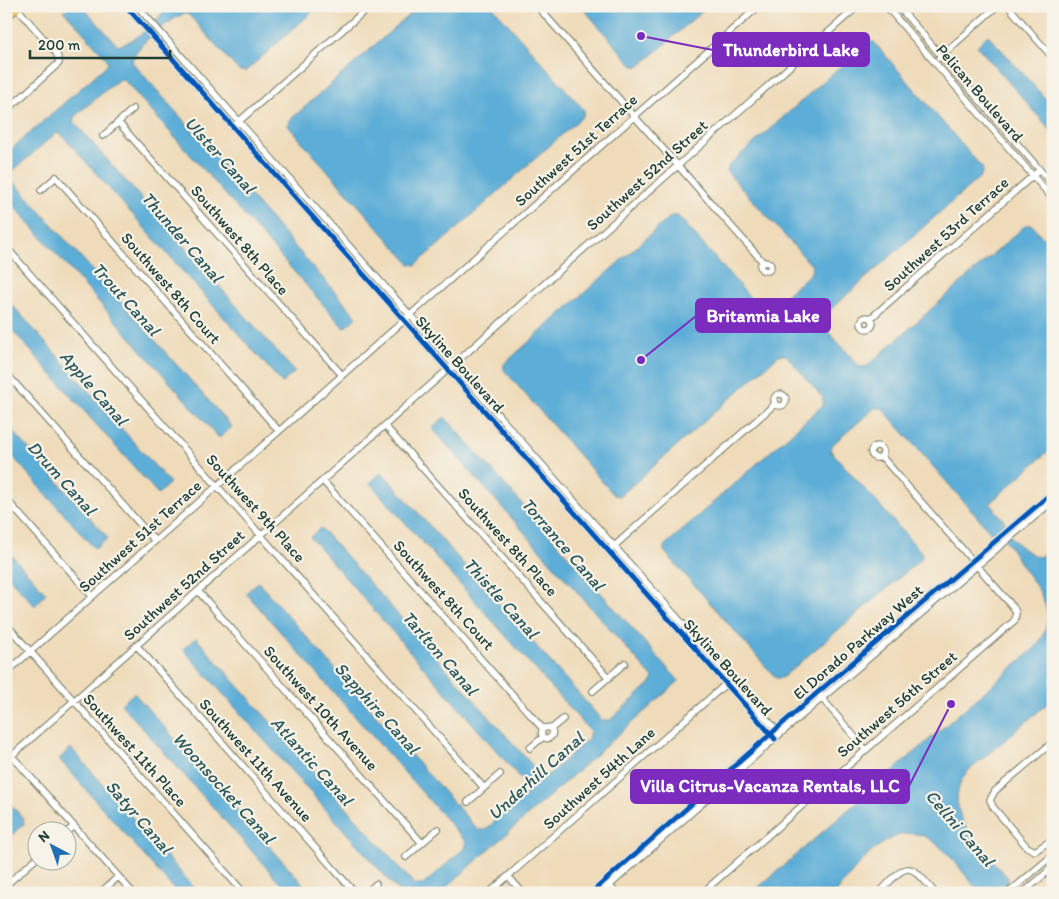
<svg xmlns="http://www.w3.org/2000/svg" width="1059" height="899" font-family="Itim,sans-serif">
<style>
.water{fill:#5cadd7;stroke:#3e7586}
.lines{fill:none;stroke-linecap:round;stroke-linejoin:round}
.minor-casing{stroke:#878c77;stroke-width:8}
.major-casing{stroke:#878c77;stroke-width:10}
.minor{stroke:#fff;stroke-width:5.5}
.major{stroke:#ebc669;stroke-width:8}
.cycleway-casing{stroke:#f7f3e8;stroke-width:8}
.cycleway{stroke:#0057b8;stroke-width:5}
.labels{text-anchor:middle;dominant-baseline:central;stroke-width:4.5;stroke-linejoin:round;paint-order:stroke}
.street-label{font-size:16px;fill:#1f3d34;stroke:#f7f3e8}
.water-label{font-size:18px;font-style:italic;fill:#2e595d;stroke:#f7f3e8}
.leader{fill:none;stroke:#7b2cbf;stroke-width:2}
.callout-dot{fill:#7b2cbf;stroke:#f7f3e8;stroke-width:2}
.callout{fill:#7b2cbf;stroke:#7b2cbf;stroke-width:2}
.callout-label{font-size:18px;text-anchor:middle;font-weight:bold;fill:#fff}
</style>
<rect width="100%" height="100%" fill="#f7f3e8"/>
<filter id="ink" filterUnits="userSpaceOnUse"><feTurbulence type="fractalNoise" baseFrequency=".02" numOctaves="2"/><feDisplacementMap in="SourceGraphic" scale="10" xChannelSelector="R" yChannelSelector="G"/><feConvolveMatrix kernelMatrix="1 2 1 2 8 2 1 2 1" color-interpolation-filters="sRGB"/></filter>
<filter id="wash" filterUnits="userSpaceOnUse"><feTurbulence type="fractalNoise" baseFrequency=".0096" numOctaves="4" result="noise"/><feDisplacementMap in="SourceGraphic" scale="20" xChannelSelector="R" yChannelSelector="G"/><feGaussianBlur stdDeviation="1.12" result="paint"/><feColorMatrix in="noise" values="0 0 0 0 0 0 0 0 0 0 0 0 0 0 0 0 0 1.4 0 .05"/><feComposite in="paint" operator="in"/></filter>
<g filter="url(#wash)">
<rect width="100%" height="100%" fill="#efdbba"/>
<!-- water -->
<path class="water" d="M69,6H82L118,46C140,39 155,23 168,6H319L246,71H239L190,16L185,13C169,21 136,43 132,62L357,317L344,328L123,79L118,80L75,116L73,121L295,372L282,383L61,134L56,133L8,175L232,427L219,438L6,197V154L108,64L107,59L64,11Z
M419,6H492L584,110L583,116L416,265L410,264L288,126L290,120Z
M581,6H708L640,66H633Z
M988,35L1053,107V133L977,46Z
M868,42H874L983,169L982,175L821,318L822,324L859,366L866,367L1026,225H1032L1053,249V447L990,503L1005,522L1003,525C1008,536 1027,555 1040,557L1053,546V699L967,772C937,812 984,850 1009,879L999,893H980C966,877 953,857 937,844C897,811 857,865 836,893H752L1035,648C1059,617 1043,594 1023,568C1014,555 1009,541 996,531L992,534L882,408H875L832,445L831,451L922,553L921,559L782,678H776L664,551V546L823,405V398L786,355H779L620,496L614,495L504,370V364L671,216H678L763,312L768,311L811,273L812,266L727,172L728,166Z
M6,298L170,483L158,494L6,323Z
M445,417L679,681L440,893H400L183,649L196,638L415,885H423L466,847V842L246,593L258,582L478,830H485L526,794L527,786L310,537L321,528L542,776L548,775L588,739L590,731L370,483L382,472L602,720H610L651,683L653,678L432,428Z
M6,423L108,538L95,549L6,449Z
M6,549L46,593L35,606L6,574Z
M134,693L311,893H289L121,704Z
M71,748L199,893H177L59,759Z
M10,804L23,818L24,824L6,840V805Z"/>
</g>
<g filter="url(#ink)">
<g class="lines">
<!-- minor casing -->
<g class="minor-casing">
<path id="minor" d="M126,6L775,739
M137,6L780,734
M537,6L763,262L770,263L771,268L768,271L762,270L760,266L763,262
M886,6L1053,199
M898,6L1053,185
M1008,6L1053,58
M939,58L997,6
M6,111L59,63L57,54L17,8
M118,122L342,375
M236,124L370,6
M103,136L133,109
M41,190L56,177L279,431
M6,247L484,788
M861 323a6 6 0 1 1 12 0a6 6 0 1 1-12 0Z
M871,318L1036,173
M6,373L155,541
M774 400a6 6 0 1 1 12 0a6 6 0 1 1-12 0Z
M385,426L609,678
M871 452a6 6 0 1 1 12 0a6 6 0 1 1-12 0Z
M323,481L543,729
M6,499L92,596
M612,548L775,404
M198,591L422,843
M6,624L244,893
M137,646L355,893
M6,673L759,6
M593,691L625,663
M820,696L865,749
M541.5 733a5.5 5.5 0 1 1 11 0a5.5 5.5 0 1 1-11 0Z
M551,729L563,719
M1053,742L995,791L990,800L993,807L1027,847L1035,851L1053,839
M530,748L543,737
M12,756L133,893
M6,761L858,6
M468,802L500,774
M67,832L74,826
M406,857L438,829
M508,876L523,893
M608,884L616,893
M6,885L38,857
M100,893L118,877
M366,893L376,884
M489,893L728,682
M591,893L817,693L1053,492
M601,893L780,734L1053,501
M702,893L1015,620L1016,612L1013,607L881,456
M879,893C908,862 908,860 935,893
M1008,893L1053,855
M1023,893L1053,867"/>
</g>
<!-- major casing -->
<g class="major-casing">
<path id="major" d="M6,17L19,6"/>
</g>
<!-- minor -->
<use href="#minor" class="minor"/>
<!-- major -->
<use href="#major" class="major"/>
<!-- cycleway casing -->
<g class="cycleway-casing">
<path id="cycleway" d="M126,6L775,739
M591,893L817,693L1053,492"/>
</g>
<!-- cycleway -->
<use href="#cycleway" class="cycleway"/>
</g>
</g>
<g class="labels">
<!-- street labels -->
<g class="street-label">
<text transform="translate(980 93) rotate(49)">Pelican Boulevard</text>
<text transform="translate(576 150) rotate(-42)">Southwest 51st Terrace</text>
<text transform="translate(647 175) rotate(-42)">Southwest 52nd Street</text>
<text transform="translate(946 234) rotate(-42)">Southwest 53rd Terrace</text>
<text transform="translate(240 240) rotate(49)">Southwest 8th Place</text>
<text transform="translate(171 288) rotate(49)">Southwest 8th Court</text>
<text transform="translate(460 364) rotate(48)">Skyline Boulevard</text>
<text transform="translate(256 508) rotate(48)">Southwest 9th Place</text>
<text transform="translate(140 536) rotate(-42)">Southwest 51st Terrace</text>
<text transform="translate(508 542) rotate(48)">Southwest 8th Place</text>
<text transform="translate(184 585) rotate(-42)">Southwest 52nd Street</text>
<text transform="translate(444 595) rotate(48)">Southwest 8th Court</text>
<text transform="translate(858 642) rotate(-41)">El Dorado Parkway West</text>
<text transform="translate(728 667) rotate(48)">Skyline Boulevard</text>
<text transform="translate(897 704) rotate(-41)">Southwest 56th Street</text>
<text transform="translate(321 708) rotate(48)">Southwest 10th Avenue</text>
<text transform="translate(135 750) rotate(48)">Southwest 11th Place</text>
<text transform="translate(256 760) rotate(48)">Southwest 11th Avenue</text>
<text transform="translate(599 778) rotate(-42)">Southwest 54th Lane</text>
</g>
<!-- water labels -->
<g class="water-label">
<text transform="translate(220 155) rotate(48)">Ulster Canal</text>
<text transform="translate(182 237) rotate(49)">Thunder Canal</text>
<text transform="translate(126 299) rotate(48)">Trout Canal</text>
<text transform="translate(94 388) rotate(49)">Apple Canal</text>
<text transform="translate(62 478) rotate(48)">Drum Canal</text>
<text transform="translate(563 544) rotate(49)">Torrance Canal</text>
<text transform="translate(501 598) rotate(48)">Thistle Canal</text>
<text transform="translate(440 653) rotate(49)">Tarlton Canal</text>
<text transform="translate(377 708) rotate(48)">Sapphire Canal</text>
<text transform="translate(312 761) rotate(48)">Atlantic Canal</text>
<text transform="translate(536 776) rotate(-42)">Underhill Canal</text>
<text transform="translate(224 788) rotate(48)">Woonsocket Canal</text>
<text transform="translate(139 817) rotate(49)">Satyr Canal</text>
<text transform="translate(960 828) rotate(49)">Cellni Canal</text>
</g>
</g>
<!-- callouts -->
<path class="leader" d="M641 36L713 50M641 360L696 316M951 704L909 786"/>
<g class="callout-dot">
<circle cx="641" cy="36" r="5"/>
<circle cx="641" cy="360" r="5"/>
<circle cx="951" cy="704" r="5"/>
</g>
<g class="callout">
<rect x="713" y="33" width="156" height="33" rx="5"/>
<rect x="696" y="299" width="134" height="33" rx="5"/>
<rect x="631" y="770" width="278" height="33" rx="5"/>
</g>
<g class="callout-label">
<text x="791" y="56">Thunderbird Lake</text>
<text x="763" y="322">Britannia Lake</text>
<text x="770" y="792">Villa Citrus-Vacanza Rentals, LLC</text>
</g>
<!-- margin -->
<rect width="1059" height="899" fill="none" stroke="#f7f3e8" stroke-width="25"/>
<!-- north arrow -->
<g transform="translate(52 846) rotate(319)"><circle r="24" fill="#f7f3e8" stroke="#a1aaa0"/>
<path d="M0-4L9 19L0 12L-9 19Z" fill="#1f6fb2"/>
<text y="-8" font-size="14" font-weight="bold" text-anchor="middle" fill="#1f3d34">N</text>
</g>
<!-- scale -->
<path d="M30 50v8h140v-8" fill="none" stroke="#1f3d34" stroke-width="2.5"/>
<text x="38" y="50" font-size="15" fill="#1f3d34" stroke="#f7f3e8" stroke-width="4" paint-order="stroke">200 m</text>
</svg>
